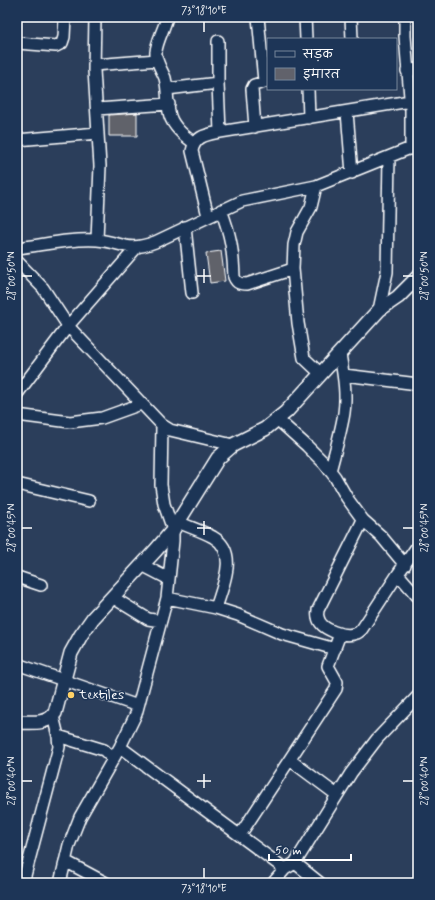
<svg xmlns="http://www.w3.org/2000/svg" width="435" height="900" font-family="Mynerve,'Playpen Sans Deva',sans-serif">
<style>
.building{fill:#61626b;stroke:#fff}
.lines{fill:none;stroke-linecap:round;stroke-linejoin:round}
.minor-casing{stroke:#fff;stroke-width:14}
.tertiary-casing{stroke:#fff;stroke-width:16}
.minor{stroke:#1d3557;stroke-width:11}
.tertiary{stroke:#1d3557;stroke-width:13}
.ticks{fill:none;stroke:#fff;stroke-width:1.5}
.poi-dot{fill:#ffd166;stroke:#1d3557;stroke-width:1.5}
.labels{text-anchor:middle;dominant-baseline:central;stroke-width:3;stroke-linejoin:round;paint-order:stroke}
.poi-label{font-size:14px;fill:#fff;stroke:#1d3557;text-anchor:start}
.neatline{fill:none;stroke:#fff;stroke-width:1.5}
.ticks-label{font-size:10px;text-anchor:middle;fill:#fff}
</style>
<rect width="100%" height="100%" fill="#2b3e5b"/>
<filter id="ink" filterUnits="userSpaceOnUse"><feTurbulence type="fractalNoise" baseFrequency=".025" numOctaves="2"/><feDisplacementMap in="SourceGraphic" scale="8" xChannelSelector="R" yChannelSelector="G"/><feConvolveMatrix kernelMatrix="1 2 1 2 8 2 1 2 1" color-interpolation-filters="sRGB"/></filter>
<g filter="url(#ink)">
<!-- building -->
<path class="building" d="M137,113V136H109V115Z
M221,251L225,281L210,283L206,253Z"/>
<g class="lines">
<!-- minor casing -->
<g class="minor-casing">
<path id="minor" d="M95,17L94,70L100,166L97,240
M167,17C165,27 156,43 156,52C155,61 162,70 165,78C168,90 167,101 169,112C171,125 184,136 194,143
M258,17L264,81
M305,17L306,39
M351,17L352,39
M405,17V36L411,109V149
M218,41V83L220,132
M17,43L56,46L62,43L64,37L65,17
M94,65L157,60
M407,71L418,69
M167,89L218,83
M308,89L309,118
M97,109L169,104
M347,112L352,173
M255,127L252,89L254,85L268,81
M17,140L98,133
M316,186L311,207L297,232L294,245L293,269L298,323L304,358L321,374
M221,210C231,236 233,250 234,277C237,284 241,284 247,284L293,269
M208,216L192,151C195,136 206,135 220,132L410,101
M185,227L192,293
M17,248C43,245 71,238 97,240C123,242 126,253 155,242L242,201L316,186L418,145
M17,261L43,288L68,326L162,425L170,430L233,445
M379,310L387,272L389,157
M344,375L418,384
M17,394L68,326L137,247
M17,415L70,422L102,418L141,404
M277,419L307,446L324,463L335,477L347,498L363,520L381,536L405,565
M330,471C335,452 341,432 344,413C347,393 343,373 340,354
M17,484L89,501
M363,520L318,610C318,612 317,615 318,617C320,630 345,638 357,633C358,633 361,630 362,629L398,574
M178,522C189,527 202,531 213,537C239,552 223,585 216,608
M418,545L398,574L418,597
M142,565L169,579
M17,577L41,585
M112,597L148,619L161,621
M167,598L216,608L238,615L282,634L335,649
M17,664L138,706
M58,736L104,750L113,759
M120,747L285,869
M290,760L337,795
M240,835L336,689L337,682L328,666L340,634
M65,861L106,883
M295,863L320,883
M23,883L59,747L58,736L53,716
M60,883L69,845L80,817L120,747L136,714L167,598L173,541V530L164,504L161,485L162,425
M273,883L285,869L295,863L351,773L377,739L418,696"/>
</g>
<!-- tertiary casing -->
<g class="tertiary-casing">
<path id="tertiary" d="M17,722C30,722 47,725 55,713L71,653L81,635L93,618L156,550L173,530L218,458L233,445L265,429L286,412L379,310L398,297L418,277"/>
</g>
<!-- minor -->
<use href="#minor" class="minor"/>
<!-- tertiary -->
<use href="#tertiary" class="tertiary"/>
</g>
</g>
<!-- ticks -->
<path class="ticks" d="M204,22V32M204,269V283M22,276H32M197,276H211M403,276H413M204,521V535M22,528H32M197,528H211M403,528H413M204,774V788M22,781H32M197,781H211M403,781H413M204,868V878"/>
<!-- markers -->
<circle class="poi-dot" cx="71" cy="695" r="4"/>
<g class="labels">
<!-- poi labels -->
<g class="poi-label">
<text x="79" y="695">textiles</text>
</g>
</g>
<!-- margin -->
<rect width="435" height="900" fill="none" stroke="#1d3557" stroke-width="44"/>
<!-- legend -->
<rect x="267" y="38" width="130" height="52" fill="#1d3557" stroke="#77869a"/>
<rect x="275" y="51" width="20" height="6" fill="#1d3557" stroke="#77869a"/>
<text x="303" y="58" font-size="12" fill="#ffffff">सड़क</text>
<rect x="275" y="68" width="20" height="12" fill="#61626b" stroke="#77869a"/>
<text x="303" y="78" font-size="12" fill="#ffffff">इमारत</text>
<!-- scale -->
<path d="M269 854v6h82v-6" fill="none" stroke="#ffffff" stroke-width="2"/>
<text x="275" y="854" font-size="12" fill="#ffffff" stroke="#1d3557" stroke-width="3" paint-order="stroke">50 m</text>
<rect x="22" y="22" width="391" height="856" class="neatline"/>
<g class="ticks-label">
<text x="204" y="14">73°18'10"E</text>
<text transform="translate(11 276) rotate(-90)" y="4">28°00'50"N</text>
<text transform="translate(424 276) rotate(-90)" y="4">28°00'50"N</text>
<text transform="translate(11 528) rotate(-90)" y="4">28°00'45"N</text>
<text transform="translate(424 528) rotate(-90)" y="4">28°00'45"N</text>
<text transform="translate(11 781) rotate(-90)" y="4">28°00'40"N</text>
<text transform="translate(424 781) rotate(-90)" y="4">28°00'40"N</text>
<text x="204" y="892">73°18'10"E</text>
</g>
</svg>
